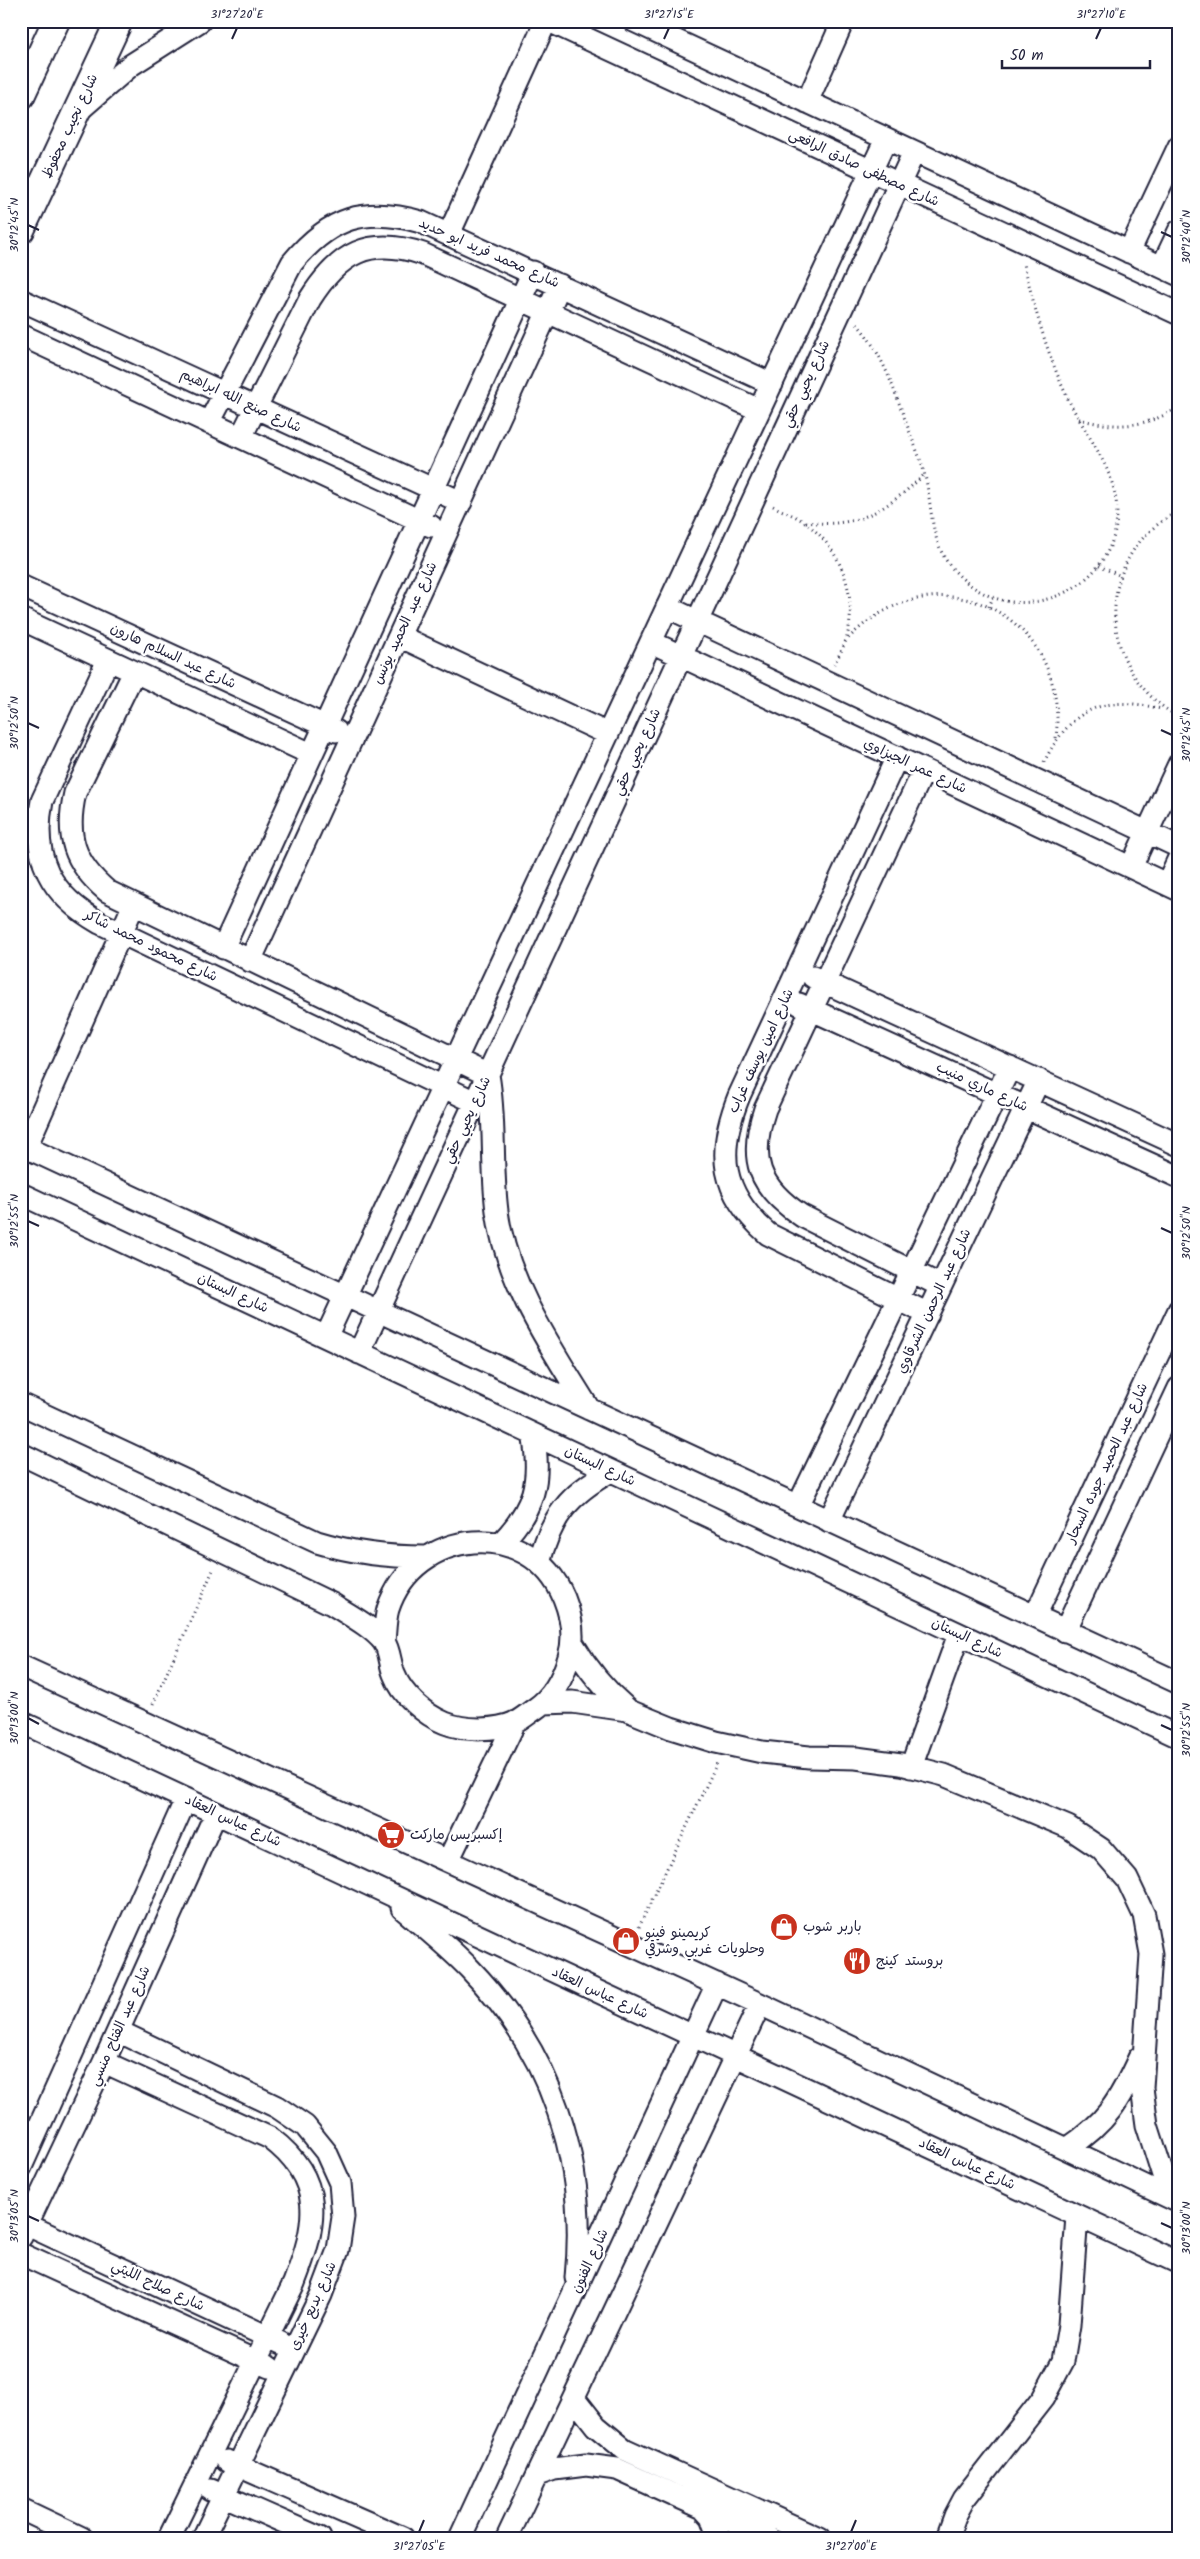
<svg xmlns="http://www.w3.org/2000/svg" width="1200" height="2559" font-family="Kalam,'Playpen Sans Arabic',sans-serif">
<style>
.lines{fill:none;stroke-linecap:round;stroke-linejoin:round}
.minor-casing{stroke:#22223b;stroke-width:25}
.tertiary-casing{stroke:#22223b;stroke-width:30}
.path{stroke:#22223b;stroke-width:3;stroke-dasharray:1 4;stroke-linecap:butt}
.minor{stroke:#fff;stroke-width:21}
.tertiary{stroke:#fff;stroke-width:26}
.ticks{fill:none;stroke:#22223b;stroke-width:2}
.labels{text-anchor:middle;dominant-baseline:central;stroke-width:5;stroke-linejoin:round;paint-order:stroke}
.street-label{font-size:14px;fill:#22223b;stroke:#fff}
.poi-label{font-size:14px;fill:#22223b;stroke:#fff;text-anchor:start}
.neatline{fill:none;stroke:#22223b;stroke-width:2}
.ticks-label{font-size:12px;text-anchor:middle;fill:#22223b}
</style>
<rect width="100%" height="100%" fill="#fff"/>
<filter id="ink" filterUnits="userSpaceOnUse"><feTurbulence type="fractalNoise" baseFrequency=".02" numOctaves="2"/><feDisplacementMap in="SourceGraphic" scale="10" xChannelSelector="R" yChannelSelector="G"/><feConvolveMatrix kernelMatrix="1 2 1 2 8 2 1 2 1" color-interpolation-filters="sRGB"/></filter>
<g filter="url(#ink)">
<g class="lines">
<!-- minor casing -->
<g class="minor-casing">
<path id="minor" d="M549,21L1179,314
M634,21L1179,275
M807,102L843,21
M78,111L131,65L200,21
M449,234L546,21
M1129,252L1179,146
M1162,267L1179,231
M21,300L461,502
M21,335L431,526
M209,423L292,263C330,217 365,206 421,222L772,384
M241,437L310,299C339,253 369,236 423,254L759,410
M21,586L336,731
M667,607L1179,847
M21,619L311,754
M399,636L608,734
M651,642L1179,890
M108,660L42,801C31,858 50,895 100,923L475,1102
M134,672L75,793C65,836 74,863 107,891L488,1075C496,1119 491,1165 497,1211C506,1282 552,1349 589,1409
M897,757L739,1096C716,1153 721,1193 768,1234L928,1314
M924,770L765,1109C748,1159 758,1187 802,1216L941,1286
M1131,867L1179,764
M1167,884L1179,858
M223,948L533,272
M250,961L560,285
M813,977L1179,1145
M799,1004L1179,1177
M21,1145L1179,1683
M26,1147L134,904
M21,1194L1179,1737
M326,1337L886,139
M359,1353L914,152
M21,1404L317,1542C353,1553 387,1557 425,1557
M21,1454L332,1604C349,1615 371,1626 384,1642C390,1650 390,1665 394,1674C402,1695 425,1715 445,1723C465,1731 496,1731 516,1722C522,1719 529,1713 535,1709C553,1697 563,1678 569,1657C575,1637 572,1618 564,1598C530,1516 415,1527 388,1609C385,1619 385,1632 384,1643
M798,1506L1010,1067
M829,1521L1039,1080
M501,1543C534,1509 542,1481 533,1434
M539,1563C551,1517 569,1494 611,1471
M1035,1616L1179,1310
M1065,1631L1179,1388
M573,1644C588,1670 605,1690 627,1709
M21,1666L760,2004L1179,2202
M544,1703L572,1702L627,1710L671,1728L716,1742L762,1752L809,1757L856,1758L901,1764L944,1775L1068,1827L1101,1849L1127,1879L1144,1915L1151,1954L1142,2088L1147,2125L1170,2197
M21,1722L1179,2263
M911,1767L959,1634
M448,1861L515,1722
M402,1908C425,1928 449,1947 470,1969C552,2054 588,2161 576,2278
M118,2031L277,2107L305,2126L326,2152L340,2183L343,2217L338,2250L321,2295L203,2538
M104,2062L270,2138C326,2180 317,2224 294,2283L169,2538
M1067,2149C1107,2122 1119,2102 1139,2058
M21,2167L186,1799
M21,2222L281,2343
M21,2237L104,2062L216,1813
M21,2254L269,2367
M574,2398L596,2426L624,2449L819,2538
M227,2461L403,2538
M537,2475L554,2469L586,2465L617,2469L769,2538
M211,2490L320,2538
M701,2506L711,2517L719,2538
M21,2509L82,2538
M460,2538L717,1984
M507,2538L760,2004
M947,2538L955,2516L964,2499L1043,2398L1063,2361L1069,2325L1077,2216"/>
</g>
<!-- tertiary casing -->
<g class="tertiary-casing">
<path id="tertiary" d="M21,96L56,21
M21,230L119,21"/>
</g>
<!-- path -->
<path class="path" d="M857,324C884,354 896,396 910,433C915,447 922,461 925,476C932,504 930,535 946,560C961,582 986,599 1012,602C1069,608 1125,561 1116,500C1111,464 1085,433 1069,401C1048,357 1035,311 1024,264
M1079,419C1115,429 1146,428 1179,407
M773,506C784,512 797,516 807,524C842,550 859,598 846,640C843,649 838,657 834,664
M1179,511C1091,555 1096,672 1179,717
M806,522C859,529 887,509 924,475
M1099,566L1121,576
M989,607L993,597
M845,642C932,547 1070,611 1056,738
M1044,762C1071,709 1102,694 1161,709
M153,1704L214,1568
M639,1927L717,1763"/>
<!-- minor -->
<use href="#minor" class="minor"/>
<!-- tertiary -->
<use href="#tertiary" class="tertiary"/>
</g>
</g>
<!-- ticks -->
<path class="ticks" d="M232,39L237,28M664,39L669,28M1096,39L1101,28M28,225L39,230M1161,232L1172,237M28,723L39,728M1161,730L1172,735M28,1221L39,1226M1161,1228L1172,1233M28,1718L39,1724M1161,1725L1172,1730M28,2216L39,2221M1161,2223L1172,2228M419,2532L424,2520M851,2532L856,2520"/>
<!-- icons -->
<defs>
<g id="supermarket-disc" transform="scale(1.4375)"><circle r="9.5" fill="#c8321e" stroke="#fff"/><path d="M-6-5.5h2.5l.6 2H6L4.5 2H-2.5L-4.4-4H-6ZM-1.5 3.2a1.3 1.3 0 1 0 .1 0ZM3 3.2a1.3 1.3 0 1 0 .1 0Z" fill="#fff"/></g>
<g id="shop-disc" transform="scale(1.4375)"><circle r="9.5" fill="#c8321e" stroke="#fff"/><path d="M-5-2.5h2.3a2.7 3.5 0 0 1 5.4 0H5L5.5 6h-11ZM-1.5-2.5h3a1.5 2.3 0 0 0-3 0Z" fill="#fff"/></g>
<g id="restaurant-disc" transform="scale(1.4375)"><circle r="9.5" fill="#c8321e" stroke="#fff"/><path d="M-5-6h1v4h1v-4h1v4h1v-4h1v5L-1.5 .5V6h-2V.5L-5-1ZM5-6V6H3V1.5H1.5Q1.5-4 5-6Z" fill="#fff"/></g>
</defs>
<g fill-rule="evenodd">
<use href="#supermarket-disc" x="391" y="1835"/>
<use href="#shop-disc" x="784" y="1927"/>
<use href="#shop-disc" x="626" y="1941"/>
<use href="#restaurant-disc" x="857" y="1961"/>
</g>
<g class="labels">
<!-- street labels -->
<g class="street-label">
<text transform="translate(70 126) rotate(-65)">شارع نجيب محفوظ</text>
<text transform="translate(864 168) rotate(25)">شارع مصطفى صادق الرافعى</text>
<text transform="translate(489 253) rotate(24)">شارع محمد فريد ابو حديد</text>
<text transform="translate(806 384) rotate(-65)">شارع يحيي حقي</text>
<text transform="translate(241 401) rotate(25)">شارع صنع الله ابراهيم</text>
<text transform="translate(405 623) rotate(-65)">شارع عبد الحميد يونس</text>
<text transform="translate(173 656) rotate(25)">شارع عبد السلام هارون</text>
<text transform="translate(637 752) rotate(-65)">شارع يحيي حقي</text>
<text transform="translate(915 766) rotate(25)">شارع عمر الجيزاوي</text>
<text transform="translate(151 946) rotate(26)">شارع محمود محمد شاكر</text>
<text transform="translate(761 1051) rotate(-65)">شارع امين يوسف غراب</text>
<text transform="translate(982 1087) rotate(25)">شارع ماري منيب</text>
<text transform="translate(467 1120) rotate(-65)">شارع يحيي حقي</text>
<text transform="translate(233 1293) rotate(25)">شارع البستان</text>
<text transform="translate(934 1301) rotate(-65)">شارع عبد الرحمن الشرقاوي</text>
<text transform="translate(1107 1463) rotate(-65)">شارع عبد الحميد جوده السحار</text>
<text transform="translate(600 1466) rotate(25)">شارع البستان</text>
<text transform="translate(967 1638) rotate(25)">شارع البستان</text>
<text transform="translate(233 1821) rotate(25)">شارع عباس العقاد</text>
<text transform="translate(600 1993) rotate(25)">شارع عباس العقاد</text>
<text transform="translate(120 2026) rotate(-66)">شارع عبد الفتاح منسي</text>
<text transform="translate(967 2164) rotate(25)">شارع عباس العقاد</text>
<text transform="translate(590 2261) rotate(-65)">شارع الفنون</text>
<text transform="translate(158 2286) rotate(25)">شارع صلاح الليثي</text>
<text transform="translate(313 2306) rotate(-66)">شارع بديع خيرى</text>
</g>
<!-- poi labels -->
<g class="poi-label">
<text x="410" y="1835">إكسبريس ماركت</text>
<text x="803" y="1927">باربر شوب</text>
<text x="645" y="1933">كريمينو فينو<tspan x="645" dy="16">وحلويات غربي وشرقي</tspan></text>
<text x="876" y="1961">بروستد كينج</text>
</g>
</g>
<!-- margin -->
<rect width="1200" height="2559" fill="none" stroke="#fff" stroke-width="55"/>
<!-- scale -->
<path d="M1002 60v8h148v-8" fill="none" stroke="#22223b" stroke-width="2.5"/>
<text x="1010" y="60" font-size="15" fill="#22223b" stroke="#ffffff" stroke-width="4" paint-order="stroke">50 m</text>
<rect x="28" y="28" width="1144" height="2504" class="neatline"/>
<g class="ticks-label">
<text x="237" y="18">31°27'20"E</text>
<text x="669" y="18">31°27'15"E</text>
<text x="1101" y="18">31°27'10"E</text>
<text transform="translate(14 225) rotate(-90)" y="4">30°12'45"N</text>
<text transform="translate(1186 237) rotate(-90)" y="4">30°12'40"N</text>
<text transform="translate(14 723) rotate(-90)" y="4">30°12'50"N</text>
<text transform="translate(1186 735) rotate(-90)" y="4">30°12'45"N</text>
<text transform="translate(14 1221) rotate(-90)" y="4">30°12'55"N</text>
<text transform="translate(1186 1233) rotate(-90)" y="4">30°12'50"N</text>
<text transform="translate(14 1718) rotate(-90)" y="4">30°13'00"N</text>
<text transform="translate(1186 1730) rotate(-90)" y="4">30°12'55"N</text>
<text transform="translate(14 2216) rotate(-90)" y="4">30°13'05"N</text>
<text transform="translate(1186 2228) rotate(-90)" y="4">30°13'00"N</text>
<text x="419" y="2550">31°27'05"E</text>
<text x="851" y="2550">31°27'00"E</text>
</g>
</svg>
